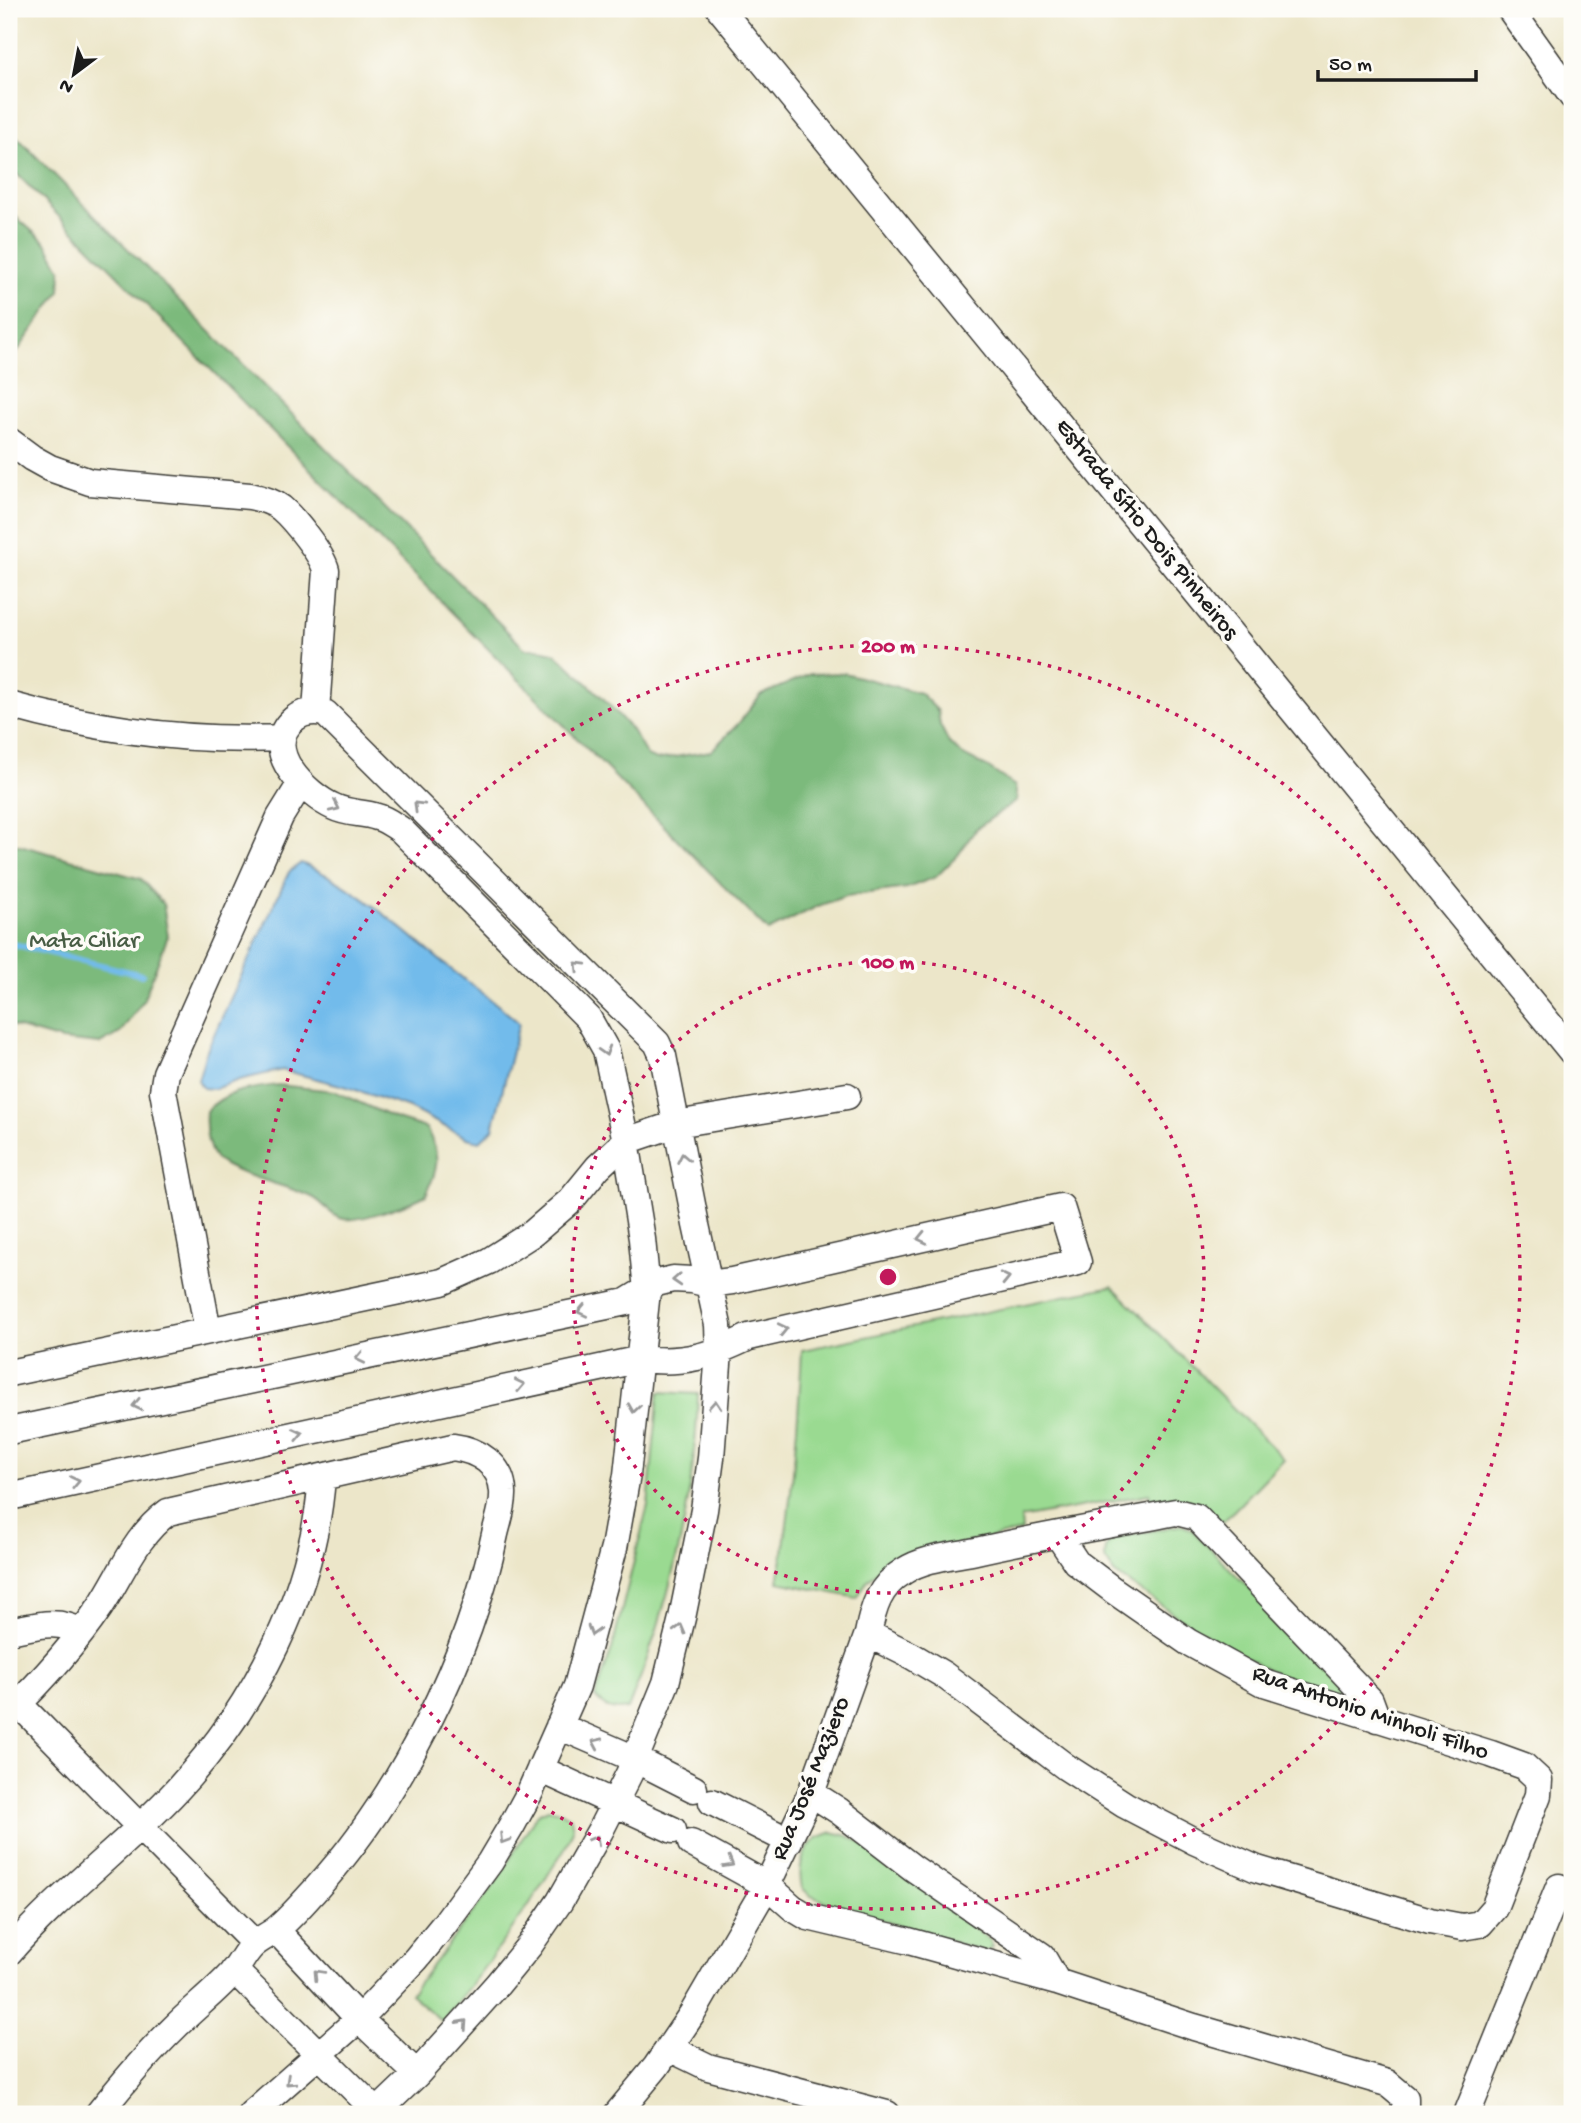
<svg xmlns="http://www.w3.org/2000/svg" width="1581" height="2123" font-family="'Gochi Hand',sans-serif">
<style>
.green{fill:#9ada91;stroke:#5b7b56;stroke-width:2}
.forest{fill:#7bba7b;stroke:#4c6b4c;stroke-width:2}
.water{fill:#72bbeb;stroke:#476c84;stroke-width:2}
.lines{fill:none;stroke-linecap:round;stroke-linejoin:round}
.stream{stroke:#72bbeb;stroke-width:6}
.minor-casing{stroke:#3b3a36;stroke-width:29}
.minor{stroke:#fff;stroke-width:26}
.oneway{stroke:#999}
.ring{fill:none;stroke:#c2185b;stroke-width:3.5;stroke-dasharray:3.5 7}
.labels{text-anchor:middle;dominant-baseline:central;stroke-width:7;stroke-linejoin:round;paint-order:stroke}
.street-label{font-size:24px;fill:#1c1c1c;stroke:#fdfcf7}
.park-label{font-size:24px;fill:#485e45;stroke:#fdfcf7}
.centre{fill:#c2185b;stroke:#fdfcf7;stroke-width:3.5}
.ring-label{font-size:21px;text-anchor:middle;font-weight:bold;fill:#c2185b;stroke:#fdfcf7;stroke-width:7;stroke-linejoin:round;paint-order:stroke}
</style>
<rect width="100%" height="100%" fill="#fdfcf7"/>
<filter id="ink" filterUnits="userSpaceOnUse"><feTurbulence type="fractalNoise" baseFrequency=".0143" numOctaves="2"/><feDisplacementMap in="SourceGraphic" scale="14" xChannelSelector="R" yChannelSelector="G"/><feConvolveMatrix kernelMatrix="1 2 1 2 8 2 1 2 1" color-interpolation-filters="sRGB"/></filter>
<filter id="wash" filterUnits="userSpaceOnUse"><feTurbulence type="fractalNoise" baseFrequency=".00686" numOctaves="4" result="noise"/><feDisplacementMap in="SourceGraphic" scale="28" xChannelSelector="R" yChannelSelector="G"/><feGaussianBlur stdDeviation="1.57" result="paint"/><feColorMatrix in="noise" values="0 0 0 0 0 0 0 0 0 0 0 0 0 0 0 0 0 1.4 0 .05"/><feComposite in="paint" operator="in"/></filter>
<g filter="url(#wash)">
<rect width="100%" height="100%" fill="#ece6c9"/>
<!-- green -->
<path class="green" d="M1112,1286L1284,1459L1223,1522L1205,1510L1152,1505L1149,1494L1021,1518L1022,1531L900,1557L877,1571L867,1581L857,1598L778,1582C792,1505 798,1428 802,1350Z
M659,1392L698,1394C695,1501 669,1610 628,1709C613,1712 606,1709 595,1697L612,1649L648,1505Z
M1182,1525L1191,1529L1347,1688L1348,1697L1308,1687L1262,1667L1187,1623L1114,1573L1105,1559L1106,1547L1113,1538Z
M548,1809L557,1810L571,1818L573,1830L565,1848L527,1908L480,1973L442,2021L410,1994L494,1885L537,1814Z
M832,1832L848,1836L868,1847L990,1940L993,1947L984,1952L836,1906L811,1896L802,1888C798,1871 801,1851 816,1839C820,1836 828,1834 832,1832Z"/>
<!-- forest -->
<path class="forest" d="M9,129L525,649H538L556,654L603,698L632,730L647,756L656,760L711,751L738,724L761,695L810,674L844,673L920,693L938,711L940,725L949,743L963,755L987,767L1015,786L1017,800L976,829L958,855L936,877L907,888L846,896L818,906L768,931L9,166Z
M9,211L46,243L61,270L60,291L9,363Z
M9,842L141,879L163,904L168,936L143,1001L120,1033L100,1044L61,1040L9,1025Z
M278,1085L334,1091L394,1118L426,1128C442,1157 438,1167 426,1195C411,1203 361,1222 344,1219C332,1218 325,1204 314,1198C292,1186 228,1174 215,1158C206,1145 205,1126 206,1111C229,1089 247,1089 278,1085Z"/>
<!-- water -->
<path class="water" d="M301,863C356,885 401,929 447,966C471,985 496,1002 519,1023L493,1129L480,1141L467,1138L409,1108L344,1086L282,1070L239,1080L214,1089L203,1088L198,1080L206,1052L289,872Z"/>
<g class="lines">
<!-- stream -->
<path class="stream" d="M9,943L142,975"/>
</g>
</g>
<g filter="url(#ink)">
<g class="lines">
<!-- minor casing -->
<g class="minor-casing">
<path id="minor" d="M720,9L1572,1052
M1510,9L1572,96
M9,441L32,458L50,468L90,482L250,496C260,498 272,501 281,508C294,519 322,554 326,570L316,711
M9,705C98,730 189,742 282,738
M208,1331L163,1091L166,1073L280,817L301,783
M9,1373L442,1282L489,1261L533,1233L571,1200L598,1167L626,1141L676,1124L847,1096
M9,1431L626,1302L657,1283L673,1279L692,1280L709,1284L732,1281L1061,1207L1078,1262L749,1337C710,1356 685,1364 641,1359L9,1497
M9,1631C35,1626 57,1618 82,1632
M868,1634L912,1656L944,1675L1066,1767L1125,1805L1194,1841L1257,1869L1430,1921L1462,1927L1480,1924L1494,1908L1538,1795L1539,1780L1524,1766L1491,1754L1261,1682L1188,1642L1113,1590L1076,1562L1058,1535
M9,1694L254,1943
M9,1713C42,1681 74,1645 100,1607C122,1574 135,1536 168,1512L453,1447C477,1450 502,1464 503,1492C504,1505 498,1521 495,1534C470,1657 400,1797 315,1890C303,1903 291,1917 278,1928C270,1935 259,1939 252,1946C244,1954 240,1964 233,1972C215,1992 194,2008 175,2027C147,2054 122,2084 98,2114
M559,1726L635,1759L694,1789
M540,1769L673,1830
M811,1793L839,1811L913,1868L1042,1956L1057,1982
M712,1802L789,1841
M691,1843L767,1885L793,1908L808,1917L905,1940L1057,1982L1194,2027L1387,2083L1405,2098V2114
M276,1930L359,2019L417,2074
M9,1952C60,1893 124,1847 177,1790C255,1706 314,1592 322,1477
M234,1970L377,2112
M669,2048L708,2067L887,2114
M251,2114L359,2019L416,1959L443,1926L490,1862L512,1825L530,1792L577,1686L614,1548L627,1475L647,1291L642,1239L626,1141L606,1050L588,1018L401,830C393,825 386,819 377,817C363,812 348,814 334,807C307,795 258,749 294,719C302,712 314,711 325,713L657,1043L663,1056L696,1225L718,1325L719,1351L711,1458L704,1510L682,1618L666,1683L629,1774L600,1831L560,1901L529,1946L497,1985L417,2074L375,2114
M617,2114L656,2067L692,2014L767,1885L811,1793L868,1634C873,1608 879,1586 904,1571C924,1558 952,1556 976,1551C1042,1536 1109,1525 1176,1512L1196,1517L1370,1700L1377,1719
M1467,2114L1559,1887L1572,1898"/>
</g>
<!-- minor -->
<use href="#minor" class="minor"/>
</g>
<!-- one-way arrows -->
<defs><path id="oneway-chevron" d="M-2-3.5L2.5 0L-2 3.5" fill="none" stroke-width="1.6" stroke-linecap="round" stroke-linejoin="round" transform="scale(1.75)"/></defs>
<g class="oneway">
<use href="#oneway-chevron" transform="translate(418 806) rotate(-135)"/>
<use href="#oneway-chevron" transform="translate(335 807) rotate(25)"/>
<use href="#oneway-chevron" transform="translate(579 966) rotate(-135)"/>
<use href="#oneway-chevron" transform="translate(605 1051) rotate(73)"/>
<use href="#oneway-chevron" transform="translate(683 1158) rotate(-101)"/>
<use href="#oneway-chevron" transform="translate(922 1238) rotate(167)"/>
<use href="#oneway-chevron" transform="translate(1005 1278) rotate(-13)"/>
<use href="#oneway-chevron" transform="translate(677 1280) rotate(177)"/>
<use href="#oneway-chevron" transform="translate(582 1311) rotate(168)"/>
<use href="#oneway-chevron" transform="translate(783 1329) rotate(-13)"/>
<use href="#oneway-chevron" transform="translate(360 1358) rotate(168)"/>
<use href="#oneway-chevron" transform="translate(520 1385) rotate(-12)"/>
<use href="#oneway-chevron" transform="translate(137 1405) rotate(168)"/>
<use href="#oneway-chevron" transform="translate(715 1405) rotate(-86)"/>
<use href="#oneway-chevron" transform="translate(634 1408) rotate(98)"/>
<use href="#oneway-chevron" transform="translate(298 1434) rotate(-12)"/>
<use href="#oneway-chevron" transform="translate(75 1482) rotate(-12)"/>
<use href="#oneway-chevron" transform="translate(680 1629) rotate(-75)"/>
<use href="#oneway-chevron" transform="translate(593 1631) rotate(106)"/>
<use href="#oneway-chevron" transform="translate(597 1743) rotate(-156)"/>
<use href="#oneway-chevron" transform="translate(504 1839) rotate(122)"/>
<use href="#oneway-chevron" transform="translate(595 1840) rotate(-60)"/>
<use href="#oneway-chevron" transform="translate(729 1863) rotate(30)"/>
<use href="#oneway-chevron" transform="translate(318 1974) rotate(-133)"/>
<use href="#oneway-chevron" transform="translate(463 2024) rotate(-48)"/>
<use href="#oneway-chevron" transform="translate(290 2081) rotate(137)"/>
</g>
</g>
<!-- distance rings -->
<g class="ring">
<circle cx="888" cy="1277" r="316"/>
<circle cx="888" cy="1277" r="632"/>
</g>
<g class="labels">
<!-- street labels -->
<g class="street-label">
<text transform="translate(1146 530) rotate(51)">Estrada Sítio Dois Pinheiros</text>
<text transform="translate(1370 1714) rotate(19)">Rua Antonio Minholi Filho</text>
<text transform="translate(812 1779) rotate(-68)">Rua José Maziero</text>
</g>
<!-- park labels -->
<g class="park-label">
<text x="84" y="942">Mata Ciliar</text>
</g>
</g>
<circle cx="888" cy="1277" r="10" class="centre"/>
<g class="ring-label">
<text x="888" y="652">200 m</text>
<text x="888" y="968">100 m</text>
</g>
<!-- margin -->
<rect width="1581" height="2123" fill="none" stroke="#fdfcf7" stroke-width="35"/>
<!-- north arrow -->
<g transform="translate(74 74) rotate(212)" stroke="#fdfcf7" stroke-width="5" paint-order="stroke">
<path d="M0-5L12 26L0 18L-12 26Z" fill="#1c1c1c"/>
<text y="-10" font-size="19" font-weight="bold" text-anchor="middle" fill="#1c1c1c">N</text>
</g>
<!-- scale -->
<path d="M1318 70v10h158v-10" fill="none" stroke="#1c1c1c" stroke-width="3.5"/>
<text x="1329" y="70" font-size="21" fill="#1c1c1c" stroke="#fdfcf7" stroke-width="5" paint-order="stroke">50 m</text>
</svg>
